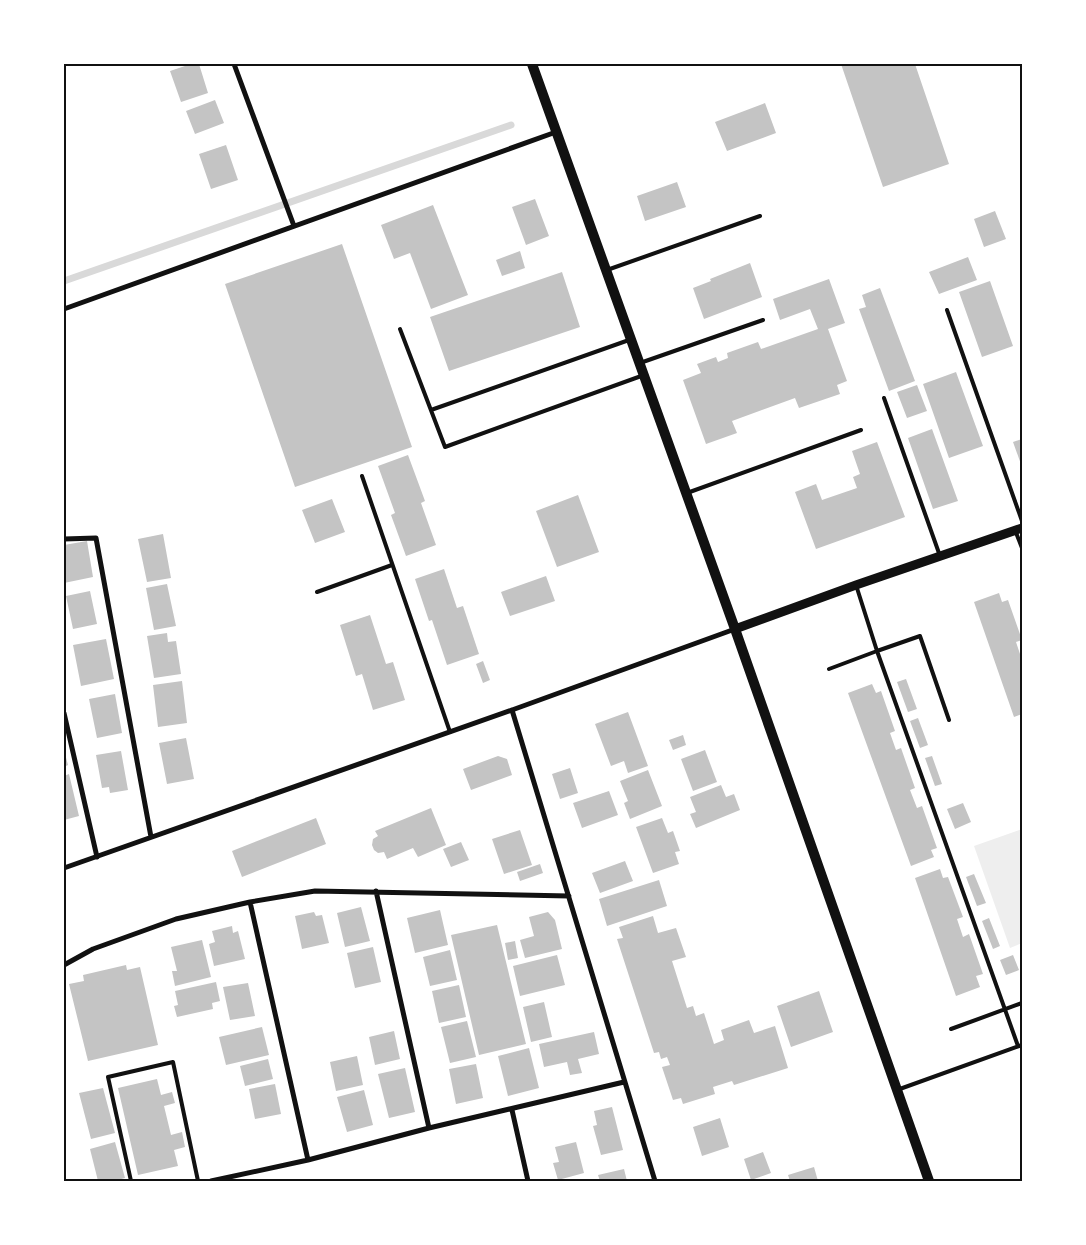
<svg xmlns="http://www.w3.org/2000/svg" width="1086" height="1245" font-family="Montserrat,sans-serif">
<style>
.green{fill:#eee}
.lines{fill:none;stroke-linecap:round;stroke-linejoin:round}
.stream{stroke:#d9d9d9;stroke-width:7}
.building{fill:#c4c4c4}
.service{stroke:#111;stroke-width:4}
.minor{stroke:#111;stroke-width:5}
.tertiary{stroke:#111;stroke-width:9}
.secondary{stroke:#111;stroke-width:10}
.neatline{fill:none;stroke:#111;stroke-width:2}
</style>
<rect width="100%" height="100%" fill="#fff"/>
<!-- green -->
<path class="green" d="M1022,829V943L1010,948L974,846Z"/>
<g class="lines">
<!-- stream -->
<path class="stream" d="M64,281L511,125"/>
</g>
<!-- building -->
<path class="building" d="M191,64H199L208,93L181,102L170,71Z
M841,64H915L949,164L883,187Z
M215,100L224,123L195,134L186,111Z
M765,103L776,133L727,151L715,122Z
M226,145L238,180L211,189L199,154Z
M677,182L686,207L645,221L637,196Z
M535,199L549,236L526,245L512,207Z
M433,205L468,295L431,309L410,253L394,259L381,225Z
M995,211L1006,239L984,247L974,219Z
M342,244L412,447L295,487L225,284Z
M520,251L525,268L502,276L496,260Z
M968,257L977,280L939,294L929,272Z
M750,263L762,297L704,319L693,288L711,281L710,279Z
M562,272L580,327L449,371L430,317Z
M829,279L845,323L828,329L847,381L837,385L840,394L799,408L795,398L732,421L737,433L706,444L683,380L701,373L697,364L716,357L718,362L728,358L727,353L758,342L761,349L818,329L810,309L780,320L773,299Z
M990,281L1013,346L982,357L959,292Z
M880,288L915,381L889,391L859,309L866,307L862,295Z
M956,372L983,446L949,458L923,384Z
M917,385L927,411L907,418L897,392Z
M932,429L958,501L933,509L908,438Z
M1022,439V467L1013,442Z
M877,442L905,517L816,549L795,492L816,484L822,500L857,488L853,477L860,474L852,451Z
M408,455L425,501L421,503L436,545L406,556L391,515L395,513L378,466Z
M578,495L599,552L557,567L536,511Z
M332,499L345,532L315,543L302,510Z
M163,534L171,578L147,582L138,539Z
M87,541L93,577L64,583V545Z
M444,569L457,608L463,606L479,654L447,665L432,620L429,621L415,579Z
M546,576L555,601L510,616L501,592Z
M167,584L176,626L154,630L146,588Z
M90,591L97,624L73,629L66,596Z
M999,593L1002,602L1008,600L1022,640L1016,642L1022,660V714L1014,717L974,602Z
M370,615L386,664L393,662L405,700L373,710L362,674L356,676L340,625Z
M167,633L168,642L176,641L181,674L154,678L147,636Z
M106,639L114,679L81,686L73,645Z
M483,661L490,680L483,683L476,664Z
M906,679L917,709L908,712L897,682Z
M182,681L187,723L158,727L153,685Z
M872,684L876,693L881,691L895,731L890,733L896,750L901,748L915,788L910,790L917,808L922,806L937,848L931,850L934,857L911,866L848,693Z
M115,694L122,733L97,738L89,699Z
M628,712L648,766L628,773L624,761L611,766L595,724Z
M918,718L928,745L920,748L910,721Z
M683,735L686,745L673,750L669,740Z
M186,738L194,779L167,784L159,743Z
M64,750L68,765L64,767Z
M705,750L717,782L693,791L681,759Z
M121,751L128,790L110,793L109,787L102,788L96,755Z
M498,756L507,759L512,775L471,790L463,769Z
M932,756L942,784L935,786L925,758Z
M570,768L578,793L560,799L552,774Z
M648,770L662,806L630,819L624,803L628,801L620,781Z
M69,774L79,816L64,820V776Z
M721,785L726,797L734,794L740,810L696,828L690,814L696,812L690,797Z
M609,791L618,815L582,828L573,803Z
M963,803L971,822L955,829L947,809Z
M431,808L446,845L418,857L413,848L387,859L384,852L378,853L374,850L372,845L373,839L378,836L375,831Z
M316,818L326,844L242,877L232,851Z
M662,818L668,833L673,831L680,851L675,852L679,864L653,873L636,827Z
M520,830L532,865L504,874L492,839Z
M461,842L469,860L451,867L443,849Z
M625,861L633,881L600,893L592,873Z
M540,864L543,873L520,881L517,872Z
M940,869L943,878L948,877L963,917L957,919L963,937L969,934L983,974L976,976L980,987L956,996L915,878Z
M974,874L986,903L977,906L966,877Z
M659,880L667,906L607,926L599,899Z
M361,907L370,941L345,947L337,913Z
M440,910L448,945L415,953L407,918Z
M314,912L316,916L322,915L329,943L302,949L295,916Z
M548,912L555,920L562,949L525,958L520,940L534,936L529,917Z
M653,916L658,933L676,928L686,957L672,961L687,1008L693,1006L696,1016L704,1013L714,1044L724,1040L721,1030L749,1020L754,1033L775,1026L788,1068L734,1085L732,1081L713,1087L715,1094L683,1104L681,1098L673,1100L662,1067L670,1065L667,1057L661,1059L659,1052L654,1053L617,939L623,938L619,927Z
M989,918L1000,946L993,949L982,921Z
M497,925L526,1044L479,1055L451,935Z
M232,926L233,933L238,931L245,959L214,966L209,944L215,942L212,931Z
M202,940L211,977L175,986L172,971H177L171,947Z
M515,941L518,958L508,960L505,943Z
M373,947L381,982L355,988L347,953Z
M450,950L457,980L430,986L423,957Z
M557,955L565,985L520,996L513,966Z
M1013,955L1019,970L1006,975L1000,960Z
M126,965L127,970L140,967L158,1045L88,1061L69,984L84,981L83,975Z
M216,982L220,1001L212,1003L213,1009L177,1017L174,1006L178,1005L175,991Z
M248,983L255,1016L230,1020L223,987Z
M459,985L466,1017L439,1023L432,991Z
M819,991L833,1032L791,1047L777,1006Z
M544,1002L552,1037L531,1042L523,1007Z
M467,1021L476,1057L450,1063L441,1027Z
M262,1027L269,1055L226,1065L219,1037Z
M394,1031L400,1059L375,1065L369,1037Z
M594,1032L599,1054L578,1059L582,1073L570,1075L567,1062L544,1067L539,1044Z
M529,1048L539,1088L508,1096L498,1056Z
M357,1056L363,1085L336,1091L330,1062Z
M268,1059L273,1079L245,1086L240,1066Z
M476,1064L483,1098L456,1104L449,1069Z
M405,1068L415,1112L389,1118L378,1074Z
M157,1079L161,1095L172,1092L175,1103L164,1106L171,1135L182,1132L185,1147L174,1150L178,1166L138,1175L118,1088Z
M275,1084L281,1114L255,1119L249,1089Z
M103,1088L115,1133L91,1139L79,1093Z
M364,1090L373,1125L347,1132L337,1097Z
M612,1107L623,1150L601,1155L593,1126L597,1125L594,1111Z
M720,1118L729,1147L702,1156L693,1127Z
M115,1142L125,1178L114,1181H98L90,1149Z
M576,1142L584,1173L558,1180L553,1163L559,1162L555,1147Z
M763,1152L771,1173L751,1180L744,1159Z
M814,1167L818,1181H790L788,1175Z
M624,1169L627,1181H600L598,1175Z"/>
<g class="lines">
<!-- service -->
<path class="service" d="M607,270L760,216
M947,310L1022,521
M400,329L445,447L644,375
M640,363L763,320
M884,398L940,556
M431,410L629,340
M362,476L450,732
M687,493L861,430
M1015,530L1022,548
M856,585L877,651L920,636L949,720
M317,592L392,565
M829,669L877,651L1018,1046
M951,1029L1022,1003
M897,1090L1022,1045
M131,1181L108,1077L173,1062L198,1181"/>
<!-- minor -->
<path class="minor" d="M234,64L294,226
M64,309L556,132
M64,539L96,538L151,837
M512,710L655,1181
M64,713L97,857
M64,868L512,710L735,629
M376,891L429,1128
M250,902L308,1160
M64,965L93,949L176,919L250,902L315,891L569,896
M512,1110L528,1181
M211,1181L308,1160L429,1128L624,1082"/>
<!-- tertiary -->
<path class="tertiary" d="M735,629L856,585L1022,528"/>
<!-- secondary -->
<path class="secondary" d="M532,64L735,629L929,1181"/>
</g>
<!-- border -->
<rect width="1086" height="1245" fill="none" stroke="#ffffff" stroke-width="130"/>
<rect x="65" y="65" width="956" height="1115" class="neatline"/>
</svg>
